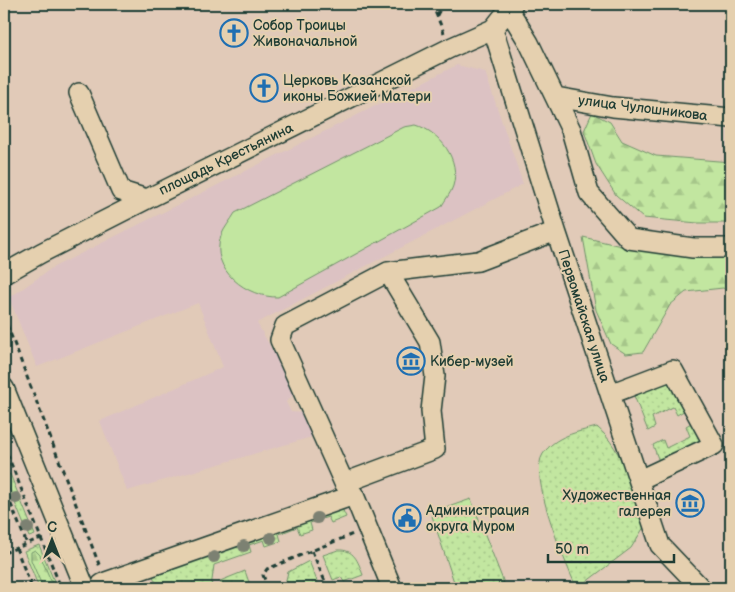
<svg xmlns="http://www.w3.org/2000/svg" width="735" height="592" font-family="'Balsamiq Sans',sans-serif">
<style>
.built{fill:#dcc2c3}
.grass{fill:url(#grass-dots);stroke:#70926a}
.forest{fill:url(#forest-firs);stroke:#70926a}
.pitch{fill:#c2e6a0;stroke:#70926a}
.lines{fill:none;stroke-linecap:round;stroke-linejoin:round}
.minor-casing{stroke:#1f3d34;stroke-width:22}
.path{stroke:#1f3d34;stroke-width:3;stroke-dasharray:5 4;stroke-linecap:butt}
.minor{stroke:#e5d0af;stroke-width:19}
.tree{fill:#7b8172}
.labels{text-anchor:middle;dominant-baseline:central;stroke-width:4;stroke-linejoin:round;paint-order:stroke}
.poi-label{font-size:14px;fill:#1f3d34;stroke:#e5d0af;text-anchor:start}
.street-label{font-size:14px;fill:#1f3d34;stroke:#e5d0af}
</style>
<defs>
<pattern id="grass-dots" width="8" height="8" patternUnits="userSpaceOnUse" patternTransform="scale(1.25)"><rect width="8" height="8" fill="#c2e6a0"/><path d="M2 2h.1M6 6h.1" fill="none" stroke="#a6c68a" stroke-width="1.8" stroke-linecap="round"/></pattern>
<pattern id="forest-firs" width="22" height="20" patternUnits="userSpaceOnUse" patternTransform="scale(1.25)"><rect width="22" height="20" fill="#c2e6a0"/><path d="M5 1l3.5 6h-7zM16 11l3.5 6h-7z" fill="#a6c68a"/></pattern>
</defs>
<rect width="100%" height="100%" fill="#e1cab8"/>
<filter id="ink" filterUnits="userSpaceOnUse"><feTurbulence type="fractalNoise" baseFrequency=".02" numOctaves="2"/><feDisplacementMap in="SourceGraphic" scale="10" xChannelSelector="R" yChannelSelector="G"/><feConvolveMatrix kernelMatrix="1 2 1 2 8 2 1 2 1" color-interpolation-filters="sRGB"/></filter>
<g filter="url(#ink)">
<!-- built -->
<path class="built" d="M457,65L485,72L523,184L257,323L296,392L286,402L291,412L305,413L315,436L127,491L100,421L223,367L198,303L37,367L9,298L52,268Z"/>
<!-- grass -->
<path class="grass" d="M670,376L687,409L677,415L673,407L652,417L655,427L648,431L633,393Z
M693,422L704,443L660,464L653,445L663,440L666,448L690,436L686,426Z
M597,427C624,450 634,493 644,527L631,548L586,582H574C564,559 528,475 543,454C555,436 577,432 597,427Z
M10,474L35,535L29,537L4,476Z
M471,499L504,583L490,588H456L431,513Z
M341,506L346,517L331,523L328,517L310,523L312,530L300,534L297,527L279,534L281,541L266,546L264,540L249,545L251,552L214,565L211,588H158L150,569Z
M39,545L57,588H39L24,551Z
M338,550C354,549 358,561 363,575L344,582L341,577L333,580L323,555Z
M309,561L319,586L312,588H288L286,580L288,572Z
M245,571L251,588H223L220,581Z"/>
<!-- forest -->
<path class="forest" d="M592,113L610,122L622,141L656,156L731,162V223H698L643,218L616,195L596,164L584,131Z
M583,237L638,250L731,254V292L723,288L686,292L670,305L643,352L626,354L611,344L596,310Z
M35,550L40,555L54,588H43L31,560V552Z"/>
<!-- pitch -->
<path class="pitch" d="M416,125C440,132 461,160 453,186C451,193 445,200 441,207L278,297C248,298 209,270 221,236C224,228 231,220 235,213L404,127Z"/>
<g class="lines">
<!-- minor casing -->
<g class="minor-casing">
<path id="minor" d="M509,10L529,43L571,130L589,193L629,239L693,248H731
M493,29L556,231L660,545L701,588
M79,93L121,191L147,199
M556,97L613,107L731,118
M388,272L430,342L435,376L431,411L435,449L344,483L280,340L285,326L388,272L478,261L556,231
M4,274L41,253L147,199L450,48L493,29L513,4
M4,388L85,588
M610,394L673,370L714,445L639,480
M104,588L102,584L106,582L354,495L392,588"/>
</g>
<!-- path -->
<path class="path" d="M432,4L444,33
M437,15L443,4
M4,317L100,567
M4,446L61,588
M4,467L11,464
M4,487L27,544
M16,548L32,588
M312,551L327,586
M4,553L41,538
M268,588L263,575L267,569L353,534
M366,588L374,585"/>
<!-- minor -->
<use href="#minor" class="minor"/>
</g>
<!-- trees -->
<g class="tree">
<circle cx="16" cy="498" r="6"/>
<circle cx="317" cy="518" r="6"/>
<circle cx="28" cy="528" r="6"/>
<circle cx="271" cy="538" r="6"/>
<circle cx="244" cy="546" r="6"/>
<circle cx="214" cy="557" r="6"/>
</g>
</g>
<!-- icons -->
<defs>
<g id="church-ring" transform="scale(1.4375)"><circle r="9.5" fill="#e5d0af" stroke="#1f6fb2" stroke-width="1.5"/><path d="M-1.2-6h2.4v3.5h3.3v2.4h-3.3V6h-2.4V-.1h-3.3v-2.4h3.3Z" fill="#1f6fb2"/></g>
<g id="museum-ring" transform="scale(1.4375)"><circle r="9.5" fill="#e5d0af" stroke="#1f6fb2" stroke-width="1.5"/><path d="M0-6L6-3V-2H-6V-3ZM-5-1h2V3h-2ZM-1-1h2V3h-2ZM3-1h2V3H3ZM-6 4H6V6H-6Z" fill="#1f6fb2"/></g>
<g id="civic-ring" transform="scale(1.4375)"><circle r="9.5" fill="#e5d0af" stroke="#1f6fb2" stroke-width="1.5"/><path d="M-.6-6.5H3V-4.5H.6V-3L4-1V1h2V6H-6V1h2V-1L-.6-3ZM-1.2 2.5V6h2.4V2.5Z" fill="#1f6fb2"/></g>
</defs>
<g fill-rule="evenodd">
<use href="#church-ring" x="234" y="33"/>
<use href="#church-ring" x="264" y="88"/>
<use href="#museum-ring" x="411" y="361"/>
<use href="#museum-ring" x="690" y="503"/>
<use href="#civic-ring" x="407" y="518"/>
</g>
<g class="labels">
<!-- poi labels -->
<g class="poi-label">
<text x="253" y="25">Собор Троицы<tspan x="253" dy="16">Живоначальной</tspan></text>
<text x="283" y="80">Церковь Казанской<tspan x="283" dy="16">иконы Божией Матери</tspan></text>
<text x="430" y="361">Кибер-музей</text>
<text x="671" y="495" text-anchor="end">Художественная<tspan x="671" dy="16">галерея</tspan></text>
<text x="426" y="510">Администрация<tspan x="426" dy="16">округа Муром</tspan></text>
</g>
<!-- street labels -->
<g class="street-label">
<text transform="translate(643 108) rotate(7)">улица Чулошникова</text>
<text transform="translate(226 159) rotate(-26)">площадь Крестьянина</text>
<text transform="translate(584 316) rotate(72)">Первомайская улица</text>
</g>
</g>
<!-- margin -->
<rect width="735" height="592" fill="none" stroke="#e5d0af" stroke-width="20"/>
<rect x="10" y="10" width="715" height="572" fill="none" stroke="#1f3d34" stroke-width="2" filter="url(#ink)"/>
<!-- north arrow -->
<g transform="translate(52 540)" stroke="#e5d0af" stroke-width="4" paint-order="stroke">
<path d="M0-4L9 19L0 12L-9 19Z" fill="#1f3d34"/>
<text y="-8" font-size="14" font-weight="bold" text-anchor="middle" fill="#1f3d34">С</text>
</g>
<!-- scale -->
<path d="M548 554v8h126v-8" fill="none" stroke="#1f3d34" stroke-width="2.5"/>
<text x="555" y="554" font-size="15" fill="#1f3d34" stroke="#e5d0af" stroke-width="4" paint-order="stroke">50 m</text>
</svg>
